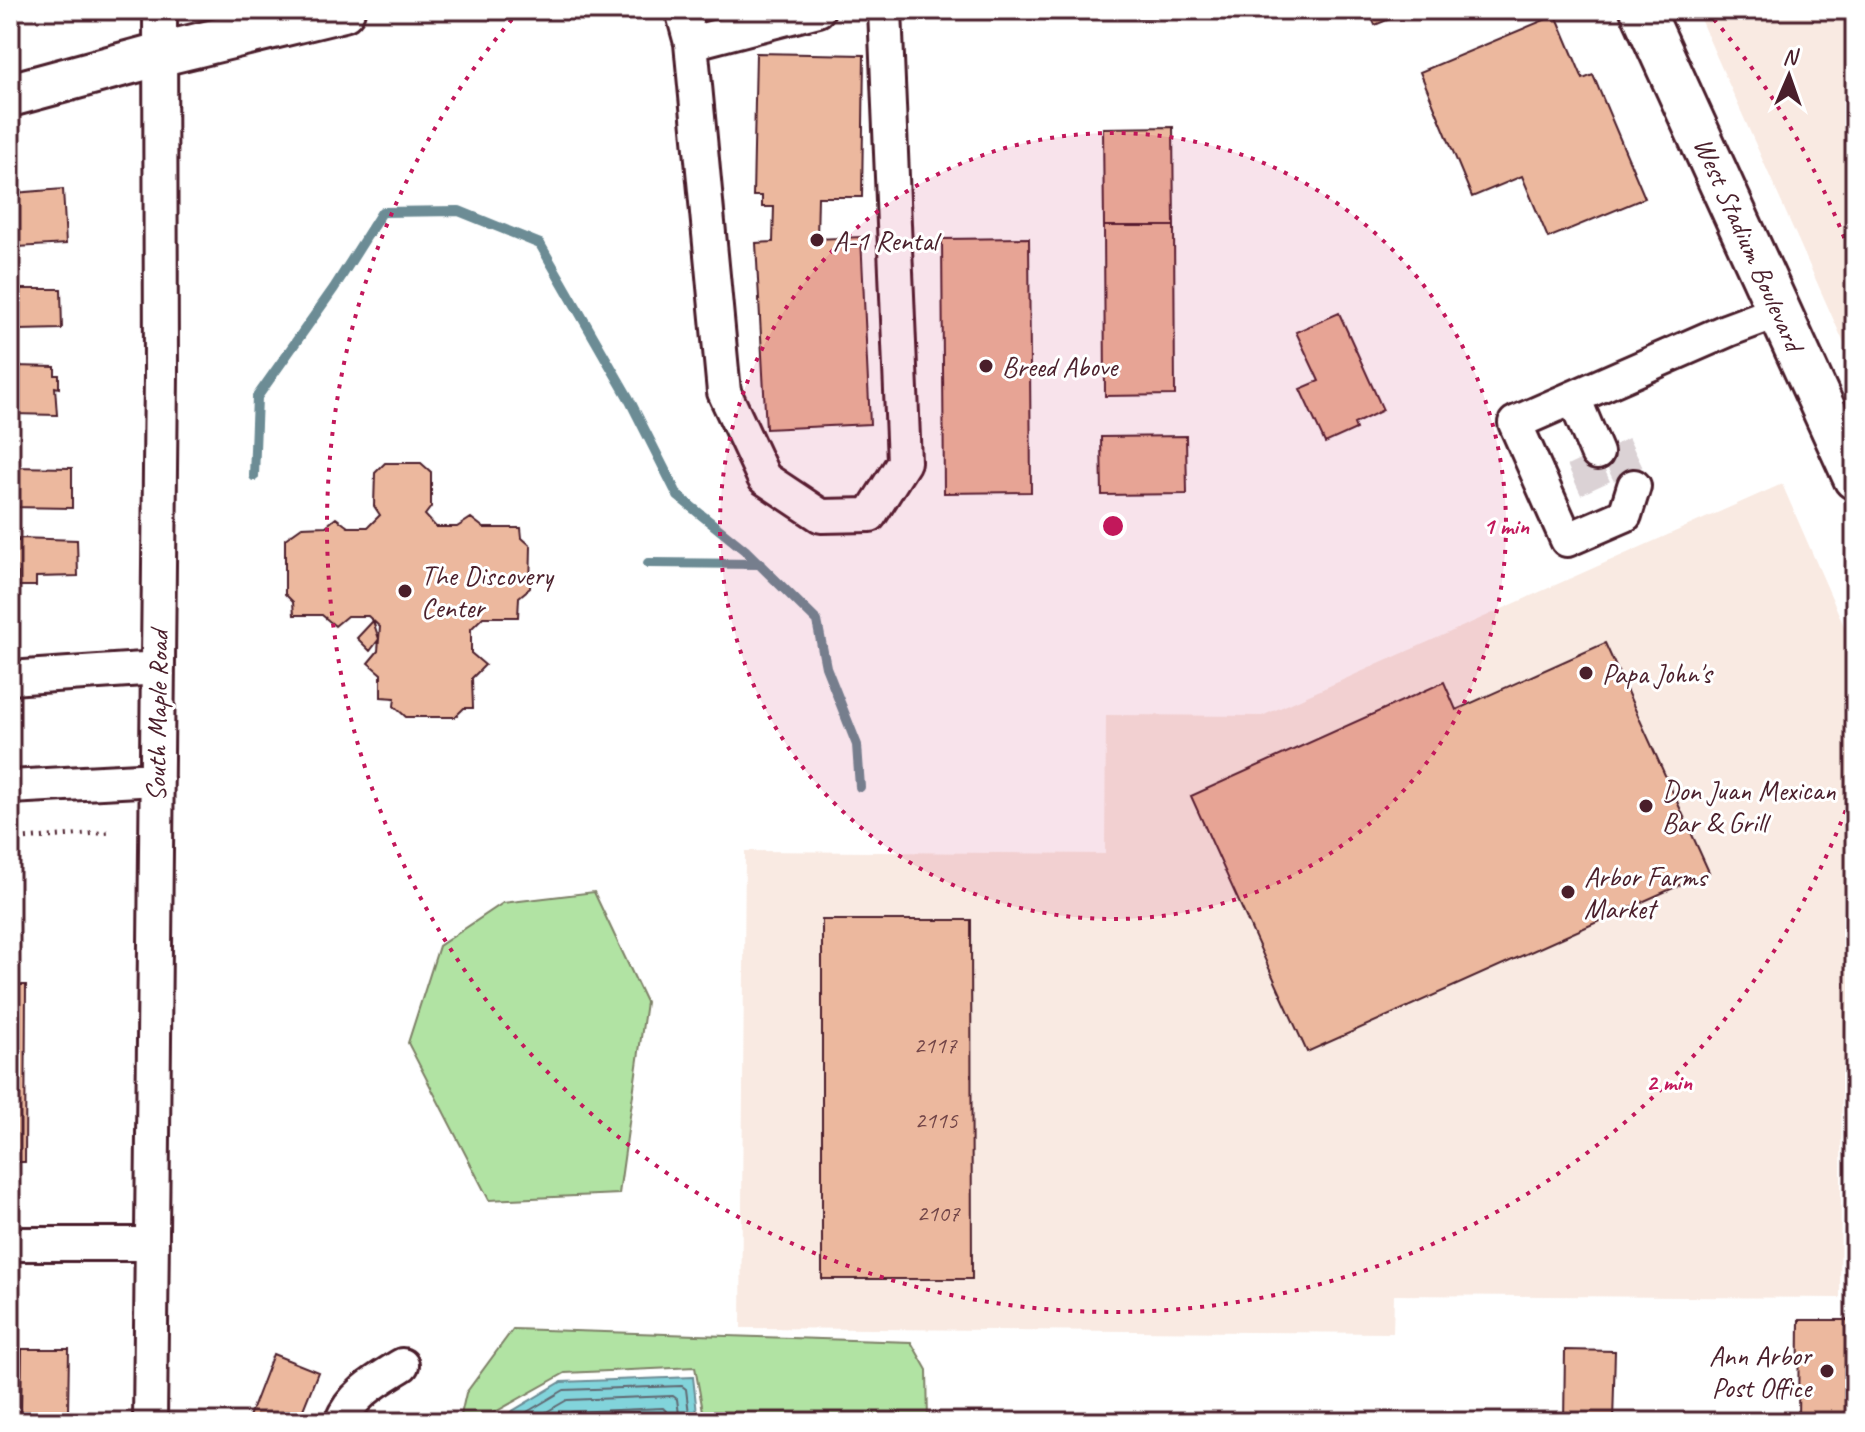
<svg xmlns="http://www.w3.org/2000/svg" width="1865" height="1432" font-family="Caveat,sans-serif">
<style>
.built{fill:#f9eae2}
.green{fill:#b1e3a3;stroke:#7e8167;stroke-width:2}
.water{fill:#82d4db;stroke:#6c8c95;stroke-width:2}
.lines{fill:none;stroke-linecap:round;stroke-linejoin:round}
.shore{stroke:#606771;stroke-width:2}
.stream{stroke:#6c8c95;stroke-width:10}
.building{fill:#ecb89e;stroke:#4a1f2b;stroke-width:2}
.minor-tunnel{stroke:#dbd2d5;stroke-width:32;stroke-dasharray:32 16;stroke-linecap:butt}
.minor-casing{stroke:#4a1f2b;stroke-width:38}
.major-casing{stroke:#4a1f2b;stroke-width:48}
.path{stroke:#4a1f2b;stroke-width:5;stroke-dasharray:2 6;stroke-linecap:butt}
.minor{stroke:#fff;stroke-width:32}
.major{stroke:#fff;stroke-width:42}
.ring{fill:none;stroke:#c2185b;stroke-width:4;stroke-dasharray:4 8}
.poi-dot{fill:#4a1f2b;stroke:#fff;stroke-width:3}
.labels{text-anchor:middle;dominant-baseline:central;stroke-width:6;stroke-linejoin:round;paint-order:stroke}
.number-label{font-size:24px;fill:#724548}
.poi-label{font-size:28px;fill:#4a1f2b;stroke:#fff;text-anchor:start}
.street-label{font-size:28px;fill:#4a1f2b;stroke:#fff}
.centre{fill:#c2185b;stroke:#fff;stroke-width:4}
.ring-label{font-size:24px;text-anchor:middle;font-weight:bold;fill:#c2185b;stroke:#fff;stroke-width:6;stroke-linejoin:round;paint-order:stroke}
</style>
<rect width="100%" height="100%" fill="#fff"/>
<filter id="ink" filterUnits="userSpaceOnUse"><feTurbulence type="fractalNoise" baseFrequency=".0125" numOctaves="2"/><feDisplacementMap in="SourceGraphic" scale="16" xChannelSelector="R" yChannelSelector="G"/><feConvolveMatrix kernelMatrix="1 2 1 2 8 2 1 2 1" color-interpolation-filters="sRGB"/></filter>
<g filter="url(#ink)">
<!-- built -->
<path class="built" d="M1696,10H1855V368Z
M1782,484L1855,651V1078H1842L1840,1298L1394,1295L1393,1333L741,1328L745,851L1105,854L1106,715L1262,716Z"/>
<!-- green -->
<path class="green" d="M594,892L646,1002L619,1194L489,1200L408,1043L439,946L503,903Z
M513,1329L911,1342L927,1370L928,1422H705L695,1367L565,1373L481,1420L461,1415L466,1393Z"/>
<!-- water -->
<path class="water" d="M693,1377L698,1422H494L561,1382Z"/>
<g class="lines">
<!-- shore -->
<path class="shore" d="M510,1422L564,1390L682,1386L686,1389L690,1422
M529,1422L567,1400L673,1396L677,1399L680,1422
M553,1422L571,1412L663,1408L666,1411L668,1422"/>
<!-- stream -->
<path class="stream" d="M254,476L257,397L334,288L382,212L459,211L540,244L628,397L678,496L746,551L817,621L826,667L857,745L860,787
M648,563L760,564"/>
</g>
<!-- building -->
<path class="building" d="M1095,10H1212V17L1095,18Z
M1368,10H1409V11L1375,25Z
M1556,15L1583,79L1593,75L1645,198L1548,238L1522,176L1472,197L1420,72Z
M756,53L864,55L862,197H818L817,239L861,237L870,424L766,429L756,243L773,242L774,207H762V196H753Z
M1173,127L1174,226H1104L1103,128Z
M63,189L66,244L18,247L14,193Z
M1104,226H1174L1175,395L1105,396Z
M1029,238L1031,492L944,493L942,239Z
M19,289H61L62,329L20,330Z
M1339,313L1383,410L1354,424L1356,429L1325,443L1300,389L1319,381L1296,332Z
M15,366L55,367V375H59V388L55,387L57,415L14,414Z
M1186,436L1187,494L1102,495L1101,437Z
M385,463H421L431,472V507L425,515L436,527H457L471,518L484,528H521L522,538L531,546L530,588L519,597L518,617H483L471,629V653L485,665L472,678L473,708H464L455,717H406L394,706L395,698L381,697V674L368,663L378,651L380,627L368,616H347L335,626L322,615H294L293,602L285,594V539L302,527L326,526L336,518L348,527H368L380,515L374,506L375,473Z
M10,467L72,468V508L10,507Z
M19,538L77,540L78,576L36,577V586H18V573H10V541H19Z
M373,621L379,639L370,651L357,638Z
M1605,643L1709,872L1307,1052L1191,796L1444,682L1456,710Z
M822,920H971L972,1279H822Z
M10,985H26L25,1162H16V1169L10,1170Z
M1799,1320H1855V1422H1798Z
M22,1349H69L68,1413L21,1412Z
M1565,1350L1615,1351L1613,1422H1564Z
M273,1354L318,1372L298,1422H247Z"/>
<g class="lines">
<!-- minor-tunnel -->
<path class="minor-tunnel" d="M1614,445L1634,486
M1582,459L1601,500"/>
<!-- minor casing -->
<g class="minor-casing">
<path id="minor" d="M682,10L691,43L818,10
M691,43L724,392L764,478L821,516L870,515L904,462L885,10
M1574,398L1597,453
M1634,486L1625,515L1567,540L1515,423L1728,330L1779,311
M10,678L158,668
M10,787L157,779
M10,1244H152
M150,1422L161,374L160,10
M341,1422C352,1394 378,1380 402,1365"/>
</g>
<!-- major casing -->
<g class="major-casing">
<path id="major" d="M1642,10L1855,478
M10,95L161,54L343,10"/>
</g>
<!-- path -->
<path class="path" d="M10,840L112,832"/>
<!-- minor -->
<use href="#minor" class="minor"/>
<!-- major -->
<use href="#major" class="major"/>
</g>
</g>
<!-- distance rings -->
<circle cx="1113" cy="526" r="393" fill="#c2185b" fill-opacity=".12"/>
<g class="ring">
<circle cx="1113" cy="526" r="393"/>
<path d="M1854 788A786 786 0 1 1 520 10M1706 10A786 786 0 0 1 1854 264"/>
</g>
<!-- markers -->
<g class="poi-dot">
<circle cx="817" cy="240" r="8"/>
<circle cx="986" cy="366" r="8"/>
<circle cx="405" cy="591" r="8"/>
<circle cx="1586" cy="673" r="8"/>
<circle cx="1646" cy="806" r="8"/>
<circle cx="1568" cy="892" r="8"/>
<circle cx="1827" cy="1371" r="8"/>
</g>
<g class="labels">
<!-- number labels -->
<g class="number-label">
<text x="935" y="1045">2117</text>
<text x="936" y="1120">2115</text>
<text x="938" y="1213">2107</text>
</g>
<!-- poi labels -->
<g class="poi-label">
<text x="833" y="240">A-1 Rental</text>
<text x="1002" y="366">Breed Above</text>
<text x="421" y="575">The Discovery<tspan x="421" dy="32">Center</tspan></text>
<text x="1602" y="673">Papa John's</text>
<text x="1662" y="790">Don Juan Mexican<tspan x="1662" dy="32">Bar &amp; Grill</tspan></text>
<text x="1584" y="876">Arbor Farms<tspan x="1584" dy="32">Market</tspan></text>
<text x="1811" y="1355" text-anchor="end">Ann Arbor<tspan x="1811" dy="32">Post Office</tspan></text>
</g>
<!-- street labels -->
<g class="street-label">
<text transform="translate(1749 244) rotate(66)">West Stadium Boulevard</text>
<text transform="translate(157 716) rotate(-89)">South Maple Road</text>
</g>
</g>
<circle cx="1113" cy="526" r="12" class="centre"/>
<g class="ring-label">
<text x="1506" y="534">1 min</text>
<text x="1669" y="1090">2 min</text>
</g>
<!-- margin -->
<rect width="1865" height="1432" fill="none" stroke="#fff" stroke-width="40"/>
<rect x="20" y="20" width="1825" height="1392" fill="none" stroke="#4a1f2b" stroke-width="3" filter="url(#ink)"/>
<!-- north arrow -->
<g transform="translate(1789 76) rotate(2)" stroke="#ffffff" stroke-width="6" paint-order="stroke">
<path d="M0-6L14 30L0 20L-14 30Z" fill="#4a1f2b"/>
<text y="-12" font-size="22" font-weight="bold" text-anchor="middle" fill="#4a1f2b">N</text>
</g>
</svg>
